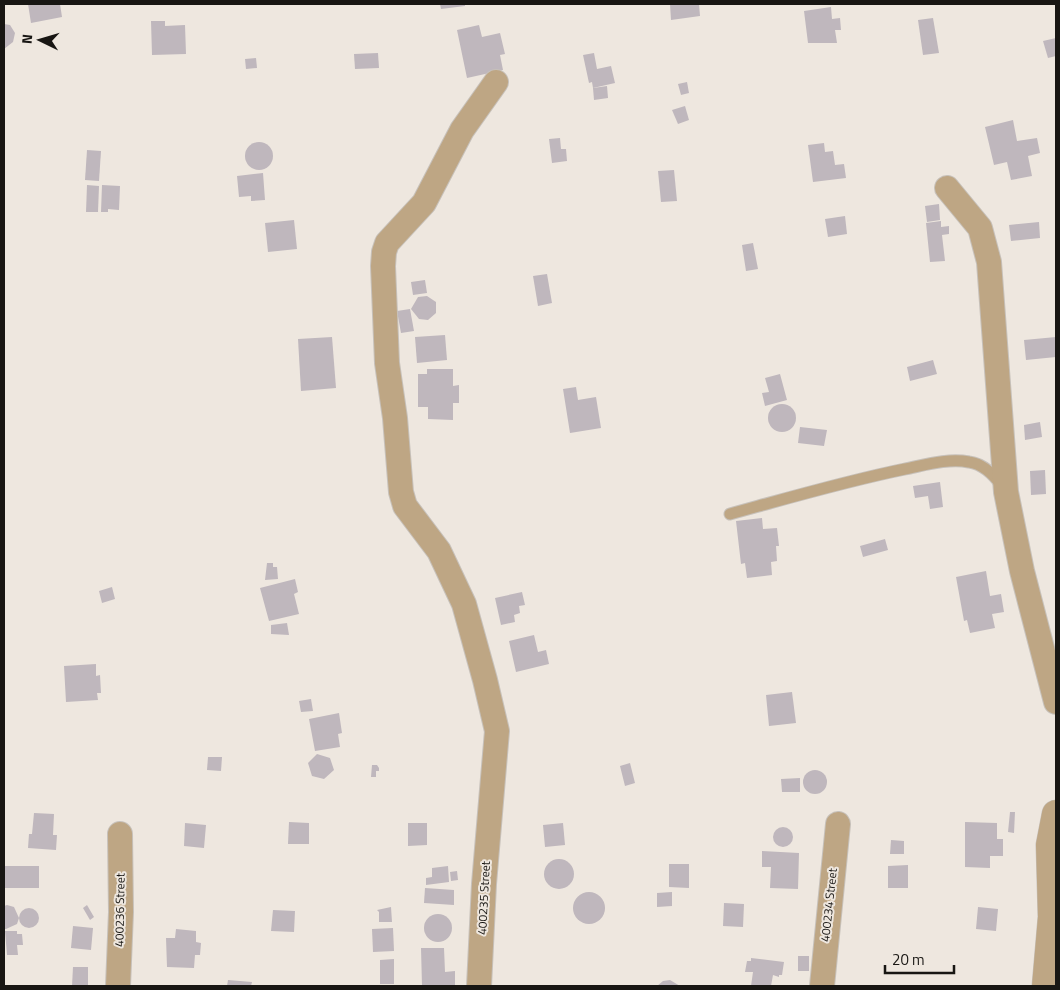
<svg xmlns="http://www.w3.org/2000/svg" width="1060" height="990" font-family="'Titillium Web',sans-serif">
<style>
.building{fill:#bfb7bd}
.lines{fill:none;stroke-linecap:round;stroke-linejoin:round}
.service-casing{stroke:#c7c1ba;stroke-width:13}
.minor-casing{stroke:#c7c1ba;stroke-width:26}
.tertiary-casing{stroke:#c7c1ba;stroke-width:29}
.service{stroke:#bea684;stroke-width:11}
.minor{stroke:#bea684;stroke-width:24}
.tertiary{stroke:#bea684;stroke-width:28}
.labels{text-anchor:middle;stroke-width:4;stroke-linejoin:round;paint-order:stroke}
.street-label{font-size:12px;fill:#181613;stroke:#eee7df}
</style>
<rect width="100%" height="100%" fill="#eee7df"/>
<g class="building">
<path d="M28,4H60L62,17L31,23Z"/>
<path d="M440,4H465V6L441,9Z"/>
<path d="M670,4H699L700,16L671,20Z"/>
<path d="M831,7L832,19L840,18L841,30H835L837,43H808L804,11Z"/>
<path d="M933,18L939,53L923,55L918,20Z"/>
<path d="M151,21H165V26L185,25L186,54L152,55Z"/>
<path d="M4,24L10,25L15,33L13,42L4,49Z"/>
<path d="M479,25L482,37L500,33L505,54L500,55L503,70L467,78L457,30Z"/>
<path d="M1056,38V56L1048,58L1043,41Z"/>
<path d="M378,53L379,68L355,69L354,54Z"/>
<path d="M594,53L597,69L611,66L615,83L593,88L592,82L589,83L583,55Z"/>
<path d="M256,58L257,68L246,69L245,59Z"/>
<path d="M687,82L689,93L681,95L678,84Z"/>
<path d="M607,86L608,98L594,100L593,88Z"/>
<path d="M685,106L689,120L678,124L672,110Z"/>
<path d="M1013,120L1017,141L1037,138L1040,153L1028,156L1032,176L1011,180L1007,162L994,165L985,127Z"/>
<path d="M560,138L561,149H566L567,161L552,163L549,139Z"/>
<circle cx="259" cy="156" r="14"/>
<path d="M824,143L825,152L833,151L835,165L844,164L846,178L813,182L808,145Z"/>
<path d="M87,150L101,151L99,181L85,180Z"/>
<path d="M674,170L677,201L661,202L658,171Z"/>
<path d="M263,173L265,200L251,201V196L239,197L237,176Z"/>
<path d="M87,185L99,186L98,212H86Z"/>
<path d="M102,185L120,186L119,210L108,209V212H101Z"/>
<path d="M939,204L940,220L927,222L925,206Z"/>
<path d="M845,216L847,234L828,237L825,219Z"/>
<path d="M294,220L297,249L268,252L265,223Z"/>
<path d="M941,221V227L949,226V234L942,235L945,261L930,262L926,223Z"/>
<path d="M1039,222L1040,238L1011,241L1009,225Z"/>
<path d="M753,243L758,269L746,271L742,245Z"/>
<path d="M547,274L552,303L538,306L533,276Z"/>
<path d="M425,280L427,293L413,295L411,282Z"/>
<path d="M427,296L436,302V313L428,320L419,319L411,309L418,297Z"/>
<path d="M410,309L414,331L401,333L397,311Z"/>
<path d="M445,335L447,360L417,363L415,337Z"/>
<path d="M332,337L336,388L301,391L298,339Z"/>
<path d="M1056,337V357L1026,360L1024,340Z"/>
<path d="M933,360L937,374L910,381L907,367Z"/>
<path d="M427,369H453V386L459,385V403H453V420L428,419V407H418V374H427Z"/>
<path d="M780,374L787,400L765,406L762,393L769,392L765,378Z"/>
<path d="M576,387L578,400L596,397L601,428L570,433L563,389Z"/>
<circle cx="782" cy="418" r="14"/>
<path d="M1040,422L1042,437L1025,440L1024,425Z"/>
<path d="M800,427L827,430L824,446L798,443Z"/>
<path d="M1045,470L1046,494L1031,495L1030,471Z"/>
<path d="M940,482L943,507L930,509L928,496L915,498L913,486Z"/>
<path d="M762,518L763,529L777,528L779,546H776L777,561L771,562L772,575L747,578L745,563L741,564L736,521Z"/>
<path d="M885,539L888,550L863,557L860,546Z"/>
<path d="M267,563H273V567H277L278,579L265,580Z"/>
<path d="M986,571L990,596L1001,594L1004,612L992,614L995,628L970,633L967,620L964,621L956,577Z"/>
<path d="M295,579L298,592L294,594L299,614L269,621L260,588Z"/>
<path d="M112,587L115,599L102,603L99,591Z"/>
<path d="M522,592L525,605L519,606L520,613L514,615L515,622L501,625L495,598Z"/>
<path d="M287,623L289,635L271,634V625Z"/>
<path d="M534,635L538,652L546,650L549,664L516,672L509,641Z"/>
<path d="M96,664V676L100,675L101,693H97L98,700L66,702L64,666Z"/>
<path d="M792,692L796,723L769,726L766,695Z"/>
<path d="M311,699L313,711L301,712L299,701Z"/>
<path d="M339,713L342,733L338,734L340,747L315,751L309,719Z"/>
<path d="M317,754L330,758L334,770L324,779L312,776L308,763Z"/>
<path d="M208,757H222L221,771L207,770Z"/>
<path d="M630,763L635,783L625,786L620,766Z"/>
<path d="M372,765H377L379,768V771H376V777H371Z"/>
<circle cx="815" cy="782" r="12"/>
<path d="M800,778V792H782L781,779Z"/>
<path d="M1010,812H1015L1014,833L1008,832Z"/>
<path d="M34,813L54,814L53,835H57L56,850L28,848L29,834H32Z"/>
<path d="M289,822L309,823V844H288Z"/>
<path d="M965,822L997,823V839H1003V856H990V868L965,867Z"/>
<path d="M185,823L206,825L204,848L184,846Z"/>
<path d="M408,823H427V845L408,846Z"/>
<path d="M563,823L565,845L545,847L543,825Z"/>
<circle cx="783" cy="837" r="10"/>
<path d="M891,840L904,841V854H890Z"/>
<path d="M762,851L799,853L798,889L770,888L771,867H762Z"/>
<circle cx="559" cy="874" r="15"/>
<path d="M669,864H689V888L669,887Z"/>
<path d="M908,865V888H888V866Z"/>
<rect x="4" y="866" width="35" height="22"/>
<path d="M448,866L449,882L426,885V878L432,877V868Z"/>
<path d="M457,871L458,880L451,881L450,872Z"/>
<path d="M425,888L454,890V905L424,903Z"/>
<path d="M672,892V906L657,907V893Z"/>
<circle cx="589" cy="908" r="16"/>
<path d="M724,903L744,904L743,927L723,926Z"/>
<path d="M7,905L14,907L19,918L17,924L6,929H4V906Z"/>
<path d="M87,905L94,917L90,920L83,908Z"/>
<path d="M391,907L392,922H379V912L377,910Z"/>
<path d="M978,907L998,909L996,931L976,929Z"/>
<circle cx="29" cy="918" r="10"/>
<path d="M273,910L295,911L294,932L271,931Z"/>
<circle cx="438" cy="928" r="14"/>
<path d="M73,926L93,928L91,950L71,948Z"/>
<path d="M393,928L394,951L373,952L372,929Z"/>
<path d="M176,929L196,931V942L201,943L200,955H195L194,968L167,967L166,938H175Z"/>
<path d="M5,931H17V934H22L23,945H17L18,955H7Z"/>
<path d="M421,948H444L445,972L455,971V986H422Z"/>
<rect x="798" y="956" width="11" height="15"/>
<path d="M751,958L784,962L782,975H779V977L773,975L771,986H751L753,972H745L747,961H751Z"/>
<path d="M394,959V984H380V960Z"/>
<path d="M73,967H88V986H72Z"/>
<path d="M228,980L252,982L251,986H227Z"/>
<path d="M670,980L680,986H657L663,981Z"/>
</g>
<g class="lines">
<defs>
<path id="service" d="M730,514C788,498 846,481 905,469C925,465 948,458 969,462C984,464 994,475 1002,486"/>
<g id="minor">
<path d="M947,188L980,228L989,262L1006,492L1022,571L1056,702"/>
<path d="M118,986L121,912L120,834"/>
<path d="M479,986L484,884L497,731L485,680L464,604L439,551L405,506L401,492L395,418L387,363L383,266L384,252L387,243L424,203L462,130L496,82"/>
<path d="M822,986L838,824"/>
</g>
<path id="tertiary" d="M1046,986L1052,917L1050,845L1056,814"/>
</defs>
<use href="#service" class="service-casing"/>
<use href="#minor" class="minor-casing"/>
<use href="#tertiary" class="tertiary-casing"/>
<use href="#service" class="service"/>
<use href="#minor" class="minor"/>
<use href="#tertiary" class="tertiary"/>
</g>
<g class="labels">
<g class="street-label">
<text transform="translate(484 898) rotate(-87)" y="4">400235 Street</text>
<text transform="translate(829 905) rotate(-84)" y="4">400234 Street</text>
<text transform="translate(120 910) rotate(-89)" y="4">400236 Street</text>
</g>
</g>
<rect width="1060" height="990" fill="none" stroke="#181613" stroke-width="10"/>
<g transform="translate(40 40) rotate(275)" stroke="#eee7df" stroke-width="4" paint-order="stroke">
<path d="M0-4L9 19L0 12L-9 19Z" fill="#181613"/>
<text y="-8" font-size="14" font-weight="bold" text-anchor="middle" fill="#181613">N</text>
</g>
<path d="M885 965v8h69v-8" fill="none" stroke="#181613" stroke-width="2.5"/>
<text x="892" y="965" font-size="15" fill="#181613" stroke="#eee7df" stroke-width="4" paint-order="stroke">20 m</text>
</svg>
